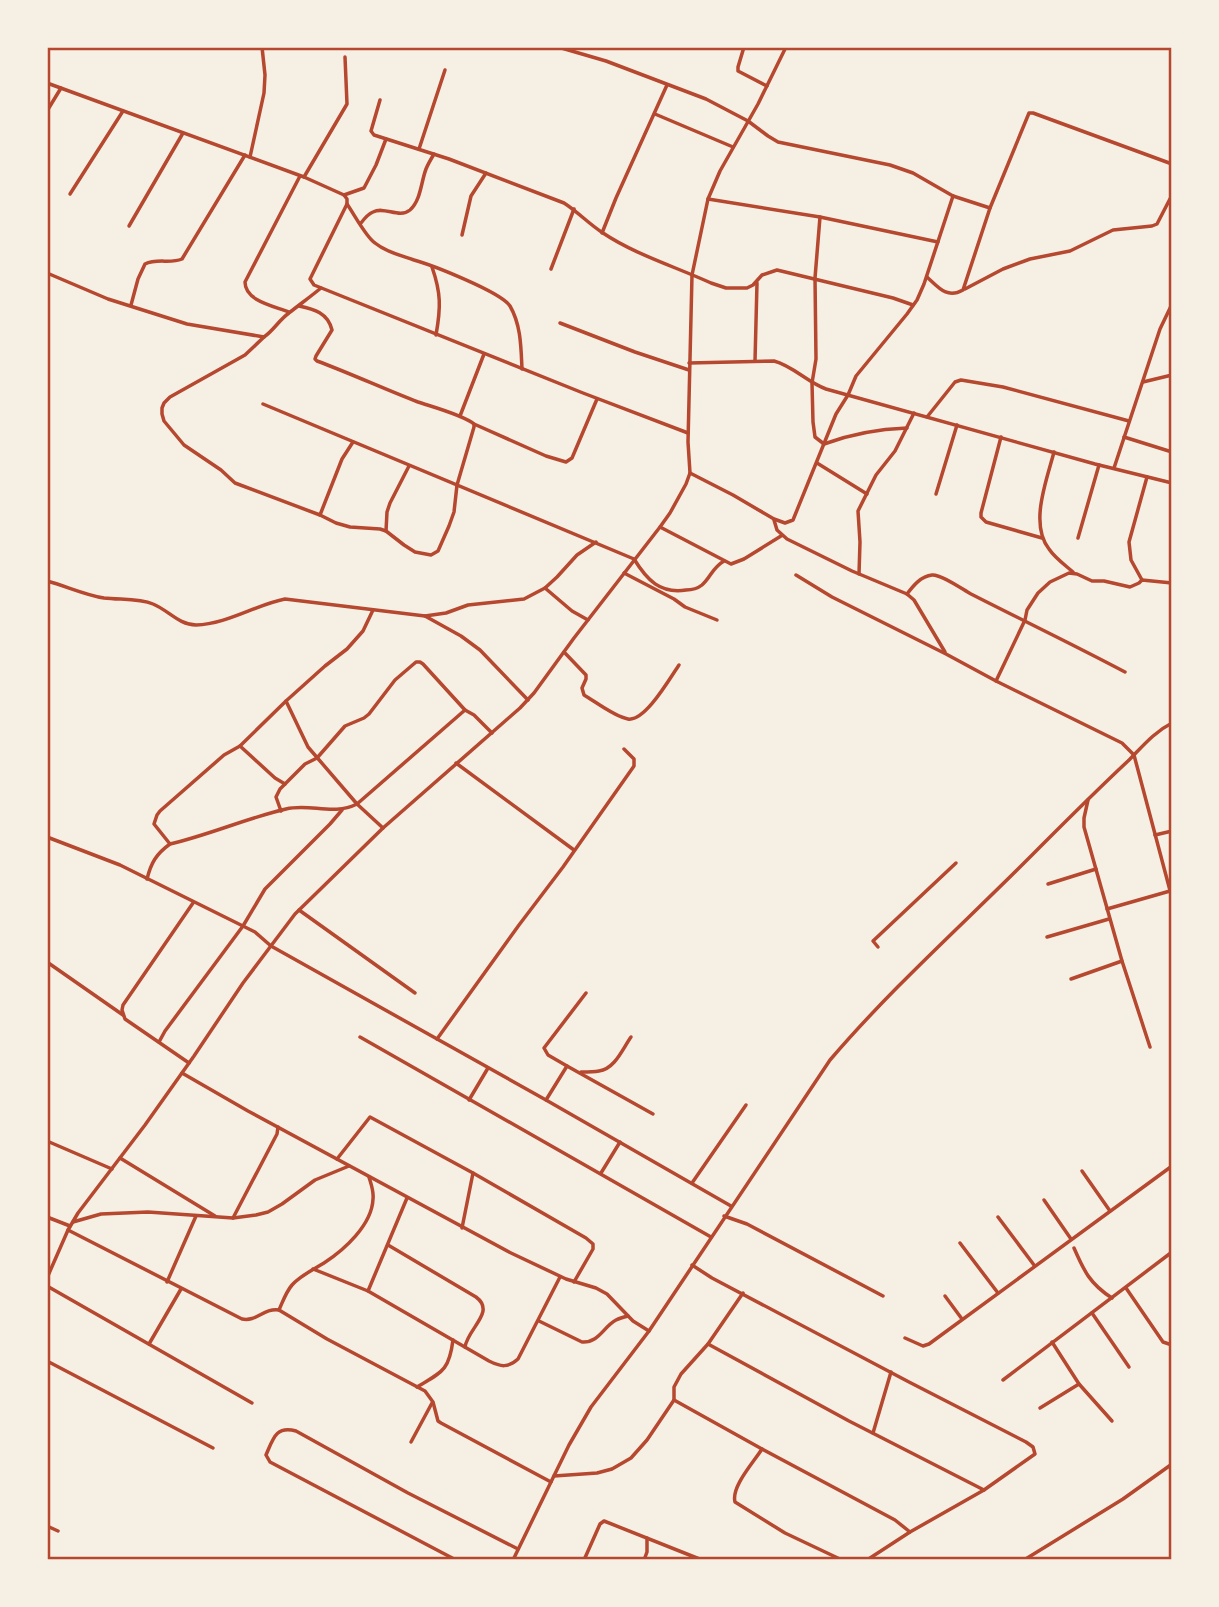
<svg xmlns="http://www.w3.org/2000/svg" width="1219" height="1607" font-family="'Zilla Slab',serif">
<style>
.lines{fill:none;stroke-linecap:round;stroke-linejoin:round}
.minor{stroke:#b5482f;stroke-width:3.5}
.neatline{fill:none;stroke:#b5482f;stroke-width:2.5}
</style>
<rect width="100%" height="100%" fill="#f6efe4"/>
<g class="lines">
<g class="minor">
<path d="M558,47L606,61L706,99L748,121L768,136L778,142L890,165L913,173L953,196L990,208"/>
<path d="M744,47L738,67V71L767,86"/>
<path d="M47,83L304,177L344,195L347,199V204L310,279L314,285L583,393L688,433"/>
<path d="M380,100L371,131L374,135L449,159L564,203C578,212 589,224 603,233C634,254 676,267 711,283L726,288H747L753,285L762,275L777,270L893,298L913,305"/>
<path d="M47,111L61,88"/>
<path d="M655,114L733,147"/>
<path d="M419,149L445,70"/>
<path d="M250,157L264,93L265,75L262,47"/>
<path d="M304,177L347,104L345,57"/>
<path d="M70,194L123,111"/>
<path d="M344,195L364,188L376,165L386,139"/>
<path d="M708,199L820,217L938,242"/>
<path d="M347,204C354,214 366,237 375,243C386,252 400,255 414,260C432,265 501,292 510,306C521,325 521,347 522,369"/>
<path d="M820,217L815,278L816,359L812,383L813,422L815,437L824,444C851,434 878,429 907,428"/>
<path d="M361,223C364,219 368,214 373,212C385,206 399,219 410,210C421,200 421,182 426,169C428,164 431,159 434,154"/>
<path d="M129,226L183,133"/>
<path d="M602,233L616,198L667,85"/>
<path d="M462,235L471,196L486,173"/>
<path d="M432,267C441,293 441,307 436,335"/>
<path d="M551,269L574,209"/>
<path d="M47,273L108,299L187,324L264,337C274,330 279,320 289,313C299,305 310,297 321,288"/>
<path d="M927,277C939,288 947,299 963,290L990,208L1029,113H1033L1172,164"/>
<path d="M965,289L1003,269L1030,259L1070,251L1113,230L1152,226L1157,224L1172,195"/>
<path d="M131,305L138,279L145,264C157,258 170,264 182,259L245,155"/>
<path d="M289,312C274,306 245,301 245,282L300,176"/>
<path d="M560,323L635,352L689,370"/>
<path d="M264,337L245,355L170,397L164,403L162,408V414L164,421L184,445L221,470L235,483L320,515L336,523L350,527L380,529L386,531L404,545L415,552L431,555L438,551L449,526L454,512L457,485L474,427V424C463,415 433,407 418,402C384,389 352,374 317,361L315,359L316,356L332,330C328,313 314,309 299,306"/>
<path d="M755,361L757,283"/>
<path d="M689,363L774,361C793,366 807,382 826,389L1095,464L1172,483"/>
<path d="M1143,382L1172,375"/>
<path d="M263,404L634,559C647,580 660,594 686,590C692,590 697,589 702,585C711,577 712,568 724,561"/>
<path d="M460,416L484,354"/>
<path d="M927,417L955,382L961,380L1003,387L1129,421"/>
<path d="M474,424L546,456L566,462L572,458L597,399"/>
<path d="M1001,437L981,513V517L986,522L1042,538"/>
<path d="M1124,437L1172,452"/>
<path d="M1054,452C1047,479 1029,524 1049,549C1055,558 1065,565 1073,572"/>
<path d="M817,463L867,494"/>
<path d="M1114,468L1160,329L1172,304"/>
<path d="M690,473L733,495L774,519L785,523L793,520L836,414L848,395L856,376L907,314L917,300L924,284L953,196"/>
<path d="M936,494L957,425"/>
<path d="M320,515L342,459L353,442"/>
<path d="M774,520L777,530L787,539L852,571L907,594L914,600L945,652"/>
<path d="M660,527L731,564L744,559L781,536"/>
<path d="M386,531L387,512L390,503L409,466"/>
<path d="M1078,538L1099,465"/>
<path d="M624,573L674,599L685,607L717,620"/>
<path d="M859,574L860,542L858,511L876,475L895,451L914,413"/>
<path d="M796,575L832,597L946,654L996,681L1122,743L1134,755L1172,898"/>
<path d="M1142,580L1131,560L1129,542L1147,477"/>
<path d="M47,581C66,586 85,595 104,598C120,600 139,598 153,604C168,610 179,625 196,625C227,624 255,605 285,599L425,616L446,613L468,605L524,599L545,588L557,577L577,555L596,542"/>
<path d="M545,588L572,611L588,620"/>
<path d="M907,594C913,586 921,576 932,575C941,574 962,589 971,594C1022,620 1074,645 1125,672"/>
<path d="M425,616L461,636L480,650L528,700"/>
<path d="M564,652L586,675V679L582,688L584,695C596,702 615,717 628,719C645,722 670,678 679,665"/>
<path d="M996,681L1025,620L1027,610L1038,593L1050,582L1069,573L1077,574L1092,581H1104L1130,587L1139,583L1142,580L1172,583"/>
<path d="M286,701L308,747L357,804L383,828"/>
<path d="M240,746L275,778L285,784"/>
<path d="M456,763L574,850"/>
<path d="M1088,800L1084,818V827L1122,961L1150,1047"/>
<path d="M281,811L276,797L280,789L305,764L317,758L345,726L364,718L369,714L395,680L416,662H420L423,664L465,710L474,715L492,733"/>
<path d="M1155,835L1172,831"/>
<path d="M47,837L120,865L255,932L271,946L546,1100L731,1206"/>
<path d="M170,844L154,824L157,815L160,811L224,755L240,746L286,701L325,666L347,649L363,631L373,610"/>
<path d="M147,879C151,863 156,854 170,844C209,835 247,818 286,809C310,803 333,816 357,804L465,710"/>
<path d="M1048,884L1096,869"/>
<path d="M1107,909L1170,891"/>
<path d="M299,910L415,993"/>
<path d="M1047,937L1109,919"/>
<path d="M878,947L873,941L956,863"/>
<path d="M47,962L123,1015"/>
<path d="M1071,979L1122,961"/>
<path d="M360,1037L711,1237"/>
<path d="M437,1039L519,925L563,867L634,766V759L624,749"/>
<path d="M159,1042L165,1031L243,926L265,889L330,824L342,810"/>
<path d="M189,1063L125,1019L122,1010L123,1005L193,903"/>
<path d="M567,1066L548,1055L544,1048L586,993"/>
<path d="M581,1072C587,1072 594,1072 599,1071C615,1069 623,1048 631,1037"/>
<path d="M182,1073L248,1111L511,1253L566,1279L596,1288L607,1294L633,1321L649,1331"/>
<path d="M469,1100L488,1068"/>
<path d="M546,1100L567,1066L653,1114"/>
<path d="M47,1141L112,1169"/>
<path d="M120,1158L215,1216"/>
<path d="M337,1159L370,1117L473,1173L586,1238L593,1244V1249L574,1282"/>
<path d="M1082,1171L1110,1211"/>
<path d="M601,1173L620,1142"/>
<path d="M692,1183L746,1105"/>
<path d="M1044,1200L1071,1239"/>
<path d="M724,1216L747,1224L883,1296"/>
<path d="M47,1217L70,1226"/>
<path d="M998,1217L1034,1265"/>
<path d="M233,1218L277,1134L278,1127"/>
<path d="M73,1222L101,1214L148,1212L233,1218L256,1215L268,1212L282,1204L315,1180L349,1166"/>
<path d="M462,1228L473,1173"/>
<path d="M68,1230L242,1319C257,1322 263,1308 279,1310L327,1339L425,1391L433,1402L438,1421L441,1423L551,1482"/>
<path d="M960,1243L998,1293"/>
<path d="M388,1245L476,1297C496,1312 468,1328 465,1347"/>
<path d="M1074,1248C1084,1271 1090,1284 1112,1298"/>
<path d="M692,1265L712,1278L909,1382L1026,1442L1033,1447L1035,1454L984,1490L910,1532L867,1560"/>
<path d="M313,1269L368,1291L489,1361C501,1367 508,1368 518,1359L560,1277"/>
<path d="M47,1278L68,1230L78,1213L145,1125L194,1056L243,983L295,914L383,828L520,708L534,693L574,638L660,527L670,513L686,484L690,473L688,442L692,275L708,199L720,171L758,104L786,47"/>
<path d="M167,1282L196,1216"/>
<path d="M47,1286L252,1403"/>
<path d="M1126,1288L1163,1342L1172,1345"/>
<path d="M368,1291L407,1198"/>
<path d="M945,1296L962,1319"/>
<path d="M279,1310C283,1301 286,1292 292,1285C301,1275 313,1270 324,1263C344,1250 372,1225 373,1199C374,1191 371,1184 369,1177"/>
<path d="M1092,1313L1129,1367"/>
<path d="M539,1321L582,1342C599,1343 603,1327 616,1320C620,1318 624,1317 628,1316"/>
<path d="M905,1338L923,1346L929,1344L1172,1166"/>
<path d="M1052,1342L1079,1384L1112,1421"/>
<path d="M149,1344L181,1289"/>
<path d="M708,1344L849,1421L984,1490"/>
<path d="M47,1361L213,1448"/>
<path d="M1003,1380L1172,1252"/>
<path d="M417,1387C442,1372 449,1371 453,1340"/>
<path d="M674,1400L762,1449L895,1520L910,1532"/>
<path d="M1040,1408L1079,1384"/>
<path d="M873,1433L891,1372"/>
<path d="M411,1442L432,1403"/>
<path d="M762,1449C753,1463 731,1487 735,1502L785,1533L842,1560"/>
<path d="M554,1476L597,1473L612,1469L631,1458L647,1440L674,1400V1387L681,1374L708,1344L743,1293"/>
<path d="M47,1526L58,1531"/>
<path d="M456,1560L270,1462L266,1455C273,1439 276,1425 296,1431L408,1493L518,1549"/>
<path d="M513,1560L569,1445L591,1407L649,1331L830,1060C895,984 970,918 1040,847C1069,818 1098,789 1128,761C1142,747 1154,732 1172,723"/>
<path d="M584,1560L600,1524L604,1521L702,1560"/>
<path d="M644,1560L647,1552V1538"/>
<path d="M1024,1560L1123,1499L1172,1464"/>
</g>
</g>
<rect width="1219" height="1607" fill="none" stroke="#f6efe4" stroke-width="98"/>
<rect x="49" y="49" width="1121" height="1509" class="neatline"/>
</svg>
